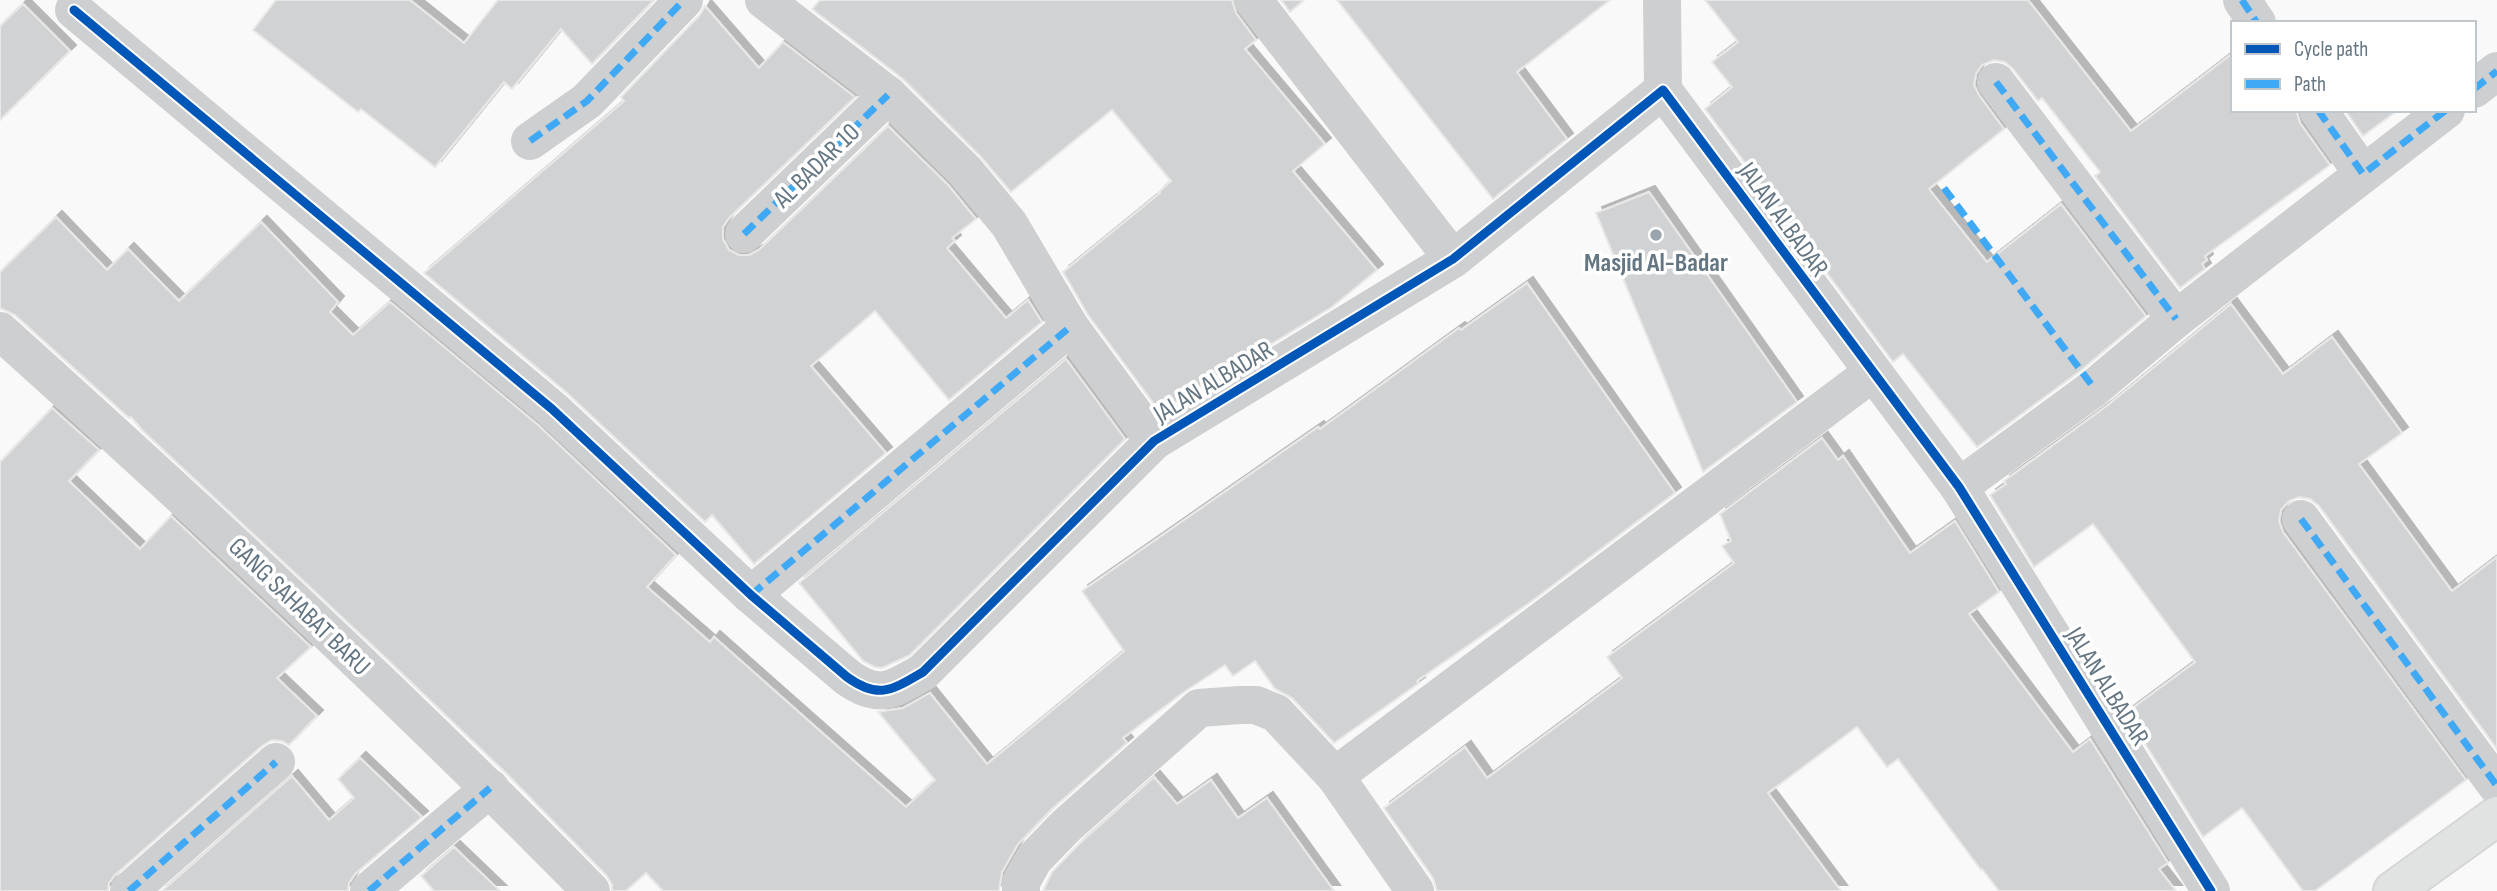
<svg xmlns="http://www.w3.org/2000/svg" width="2497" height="891" font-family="'Sofia Sans Condensed',sans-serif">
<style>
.building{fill:#d0d2d3;stroke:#e8e8e8;stroke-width:2;filter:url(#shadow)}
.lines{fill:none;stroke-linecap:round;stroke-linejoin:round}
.primary-casing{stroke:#d5d6d7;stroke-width:42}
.street{stroke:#cecfd0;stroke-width:38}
.primary{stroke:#e1e2e2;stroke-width:38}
.quiet{stroke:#3fa9f5;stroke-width:7;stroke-dasharray:14 7;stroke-linecap:butt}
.cycleway-casing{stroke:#fff;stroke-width:13}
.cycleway{stroke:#0057b8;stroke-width:9}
.poi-dot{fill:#99a4ac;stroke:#fff;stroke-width:2.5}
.labels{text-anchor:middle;stroke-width:7;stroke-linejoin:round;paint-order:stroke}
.street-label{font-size:26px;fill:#657683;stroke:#fff}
.poi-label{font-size:26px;font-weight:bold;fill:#657683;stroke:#fff}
</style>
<defs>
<filter id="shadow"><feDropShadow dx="6" dy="-6" stdDeviation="0" flood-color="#0004"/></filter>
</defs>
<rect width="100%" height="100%" fill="#f9f9f9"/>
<g class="building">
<path d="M276,0H410L464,43L498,0H654L592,64L561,29L512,89L504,82L435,167L361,109L358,112L253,30Z"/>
<path d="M820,0H1232L1236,13L1256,40L1245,49L1325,144L1293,171L1377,270L1332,307L1160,412L1088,315L1063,272L1160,193L1159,192L1171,181L1112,110L1011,192L980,156L903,79L812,9Z"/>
<path d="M1281,0H1304L1290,12Z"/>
<path d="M1337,0H1610L1517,72L1567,139L1493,199Z"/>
<path d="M1705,0H2028L2131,131L2233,53V110H2296L2300,123L2330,165L2205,256L2207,260L2202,264L2205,269L2180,288L2095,176L2100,172L2042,98L2038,101L2013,69L2005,62L1994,60L1982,65L1976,74L1974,85L1979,95L2004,129L1929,189L1987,262L2061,204L2146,316L2080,371L1977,447L1903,354L1893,362L1705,109L1732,87L1712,62L1738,42Z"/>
<path d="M23,4L70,51L0,120V26Z"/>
<path d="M705,6L759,68L783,42L855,97L729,218L723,227V239L729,250L739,255H749L759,250L888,126L949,186L976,219L952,238L955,241L947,248L1006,318L1028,300L1042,322L949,400L875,311L811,366L886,453L754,564L712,515L705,522L567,393L424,273L624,101L621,97L700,15Z"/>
<path d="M2345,110H2398L2363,136Z"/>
<path d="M1649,192L1797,402L1703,472L1596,213Z"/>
<path d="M56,217L107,270L128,249L179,301L261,222L338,302L330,312L353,335L390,302L538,425L676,555L647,587L710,642L714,637L906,807L935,780L878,712L903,708L930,693L987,764L1124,651L1082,591L1318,427L1320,429L1459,328L1461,330L1527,283L1675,493L1532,601L1417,681L1419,683L1334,743L1292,698L1275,689L1255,661L1233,676L1225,665L1184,692L1123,738L1127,743L1051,810L1018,844L1002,872L999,891H663L646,873L626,891H612V885L607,876L506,773L389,661L143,431L131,417L129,418L15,315L0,308V272Z"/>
<path d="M2231,304L2283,374L2332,337L2402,433L2359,464L2452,591L2497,557V749L2319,506L2310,499L2299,497L2289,501L2281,510L2279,521L2283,532L2466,780L2315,891H2303L2242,808L2203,837L2126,713L2195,662L2093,524L2034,567L1990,495L2006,484L2004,481L2108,405Z"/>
<path d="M1066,359L1125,439L910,655L882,668L875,667L863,661L799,583Z"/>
<path d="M52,408L99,450L69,481L140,549L171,516L311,647L277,678L317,716L289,745L282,741L272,740L262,746L115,875L109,883L108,891H0V462Z"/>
<path d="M1822,438L1838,460L1843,456L1910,553L1955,521L1999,592L1969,614L2073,752L2090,739L2168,863L2159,869L2176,891H1999L1982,869L1981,870L1898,759L1887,767L1857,727L1768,793L1841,891H1437L1433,878L1384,808L1465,747L1487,778L1622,678L1607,657L1734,563L1722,546L1731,541L1720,514Z"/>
<path d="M360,758L422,817L355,874L349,883L348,891H162L292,776L329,820L354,798L338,779Z"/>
<path d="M1154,777L1177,804L1211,780L1238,818L1267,798L1334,891H1043L1052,872L1081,842Z"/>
<path d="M454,847L500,891H434L421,876Z"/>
</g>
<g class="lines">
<defs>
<path id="primary" d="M2393,891L2497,816"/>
</defs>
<use href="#primary" class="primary-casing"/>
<g class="street">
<path d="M764,0L888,95L965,171L1009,224L1070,327L1154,441"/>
<path d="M1253,0L1453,259"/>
<path d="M1662,0L1663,90"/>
<path d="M2242,0L2257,23"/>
<path d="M74,10L552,409L751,595L847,677C879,700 892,690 923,672L1154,441L1453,259L1663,90"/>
<path d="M1996,82L2176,319"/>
<path d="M2474,89L2497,71"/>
<path d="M1663,90L1959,487L2211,891"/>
<path d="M2318,110L2363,174"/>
<path d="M530,141L587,101L684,0"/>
<path d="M744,234L888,95"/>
<path d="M0,331C202,513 401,697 591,891"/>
<path d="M1959,487L2094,388L2176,319L2446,110"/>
<path d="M2301,519L2497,786"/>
<path d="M751,595L1070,327"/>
<path d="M1335,776L1872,373"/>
<path d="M129,891L276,762"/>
<path d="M369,891L490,788"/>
<path d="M1021,891V882L1034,859L1066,826L1199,708L1240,705H1256L1276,713L1335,776L1415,891"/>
</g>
<use href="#primary" class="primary"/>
<g class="quiet">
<path d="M2242,0L2257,23"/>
<path d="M1996,82L2176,319"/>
<path d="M2474,89L2497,71"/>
<path d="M2318,110L2363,174L2446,110"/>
<path d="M530,141L587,101L684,0"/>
<path d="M1944,188L2094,388"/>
<path d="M744,234L888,95"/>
<path d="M2301,519L2497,786"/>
<path d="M751,595L1070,327"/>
<path d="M129,891L276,762"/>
<path d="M369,891L490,788"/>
</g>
<defs>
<path id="cycleway" d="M74,10L552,409L751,595L847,677C879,700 892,690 923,672L1154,441L1453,259L1663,90L1959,487L2211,891"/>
</defs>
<use href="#cycleway" class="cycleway-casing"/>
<use href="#cycleway" class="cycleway"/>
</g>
<circle class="poi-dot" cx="1656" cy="235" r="7"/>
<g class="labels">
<g class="street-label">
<text transform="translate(816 165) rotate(-44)" y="9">AL BADAR 10</text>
<text transform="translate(1784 219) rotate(54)" y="9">JALAN ALBADAR</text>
<text transform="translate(1213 381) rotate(-31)" y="9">JALAN ALBADAR</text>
<text transform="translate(300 606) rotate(44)" y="9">GANG SAHABAT BARU</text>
<text transform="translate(2108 686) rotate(58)" y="9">JALAN ALBADAR</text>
</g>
<g class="poi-label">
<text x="1656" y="271">Masjid Al-Badar</text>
</g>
</g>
<rect x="2231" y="21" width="245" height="91" fill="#ffffff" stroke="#c1c8cd" stroke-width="2"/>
<rect x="2245" y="44" width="35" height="10" fill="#0057b8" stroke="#c1c8cd" stroke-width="2"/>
<text x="2294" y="56" font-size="21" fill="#657683">Cycle path</text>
<rect x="2245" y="79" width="35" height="10" fill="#3fa9f5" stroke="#c1c8cd" stroke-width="2"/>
<text x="2294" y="91" font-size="21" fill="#657683">Path</text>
</svg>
